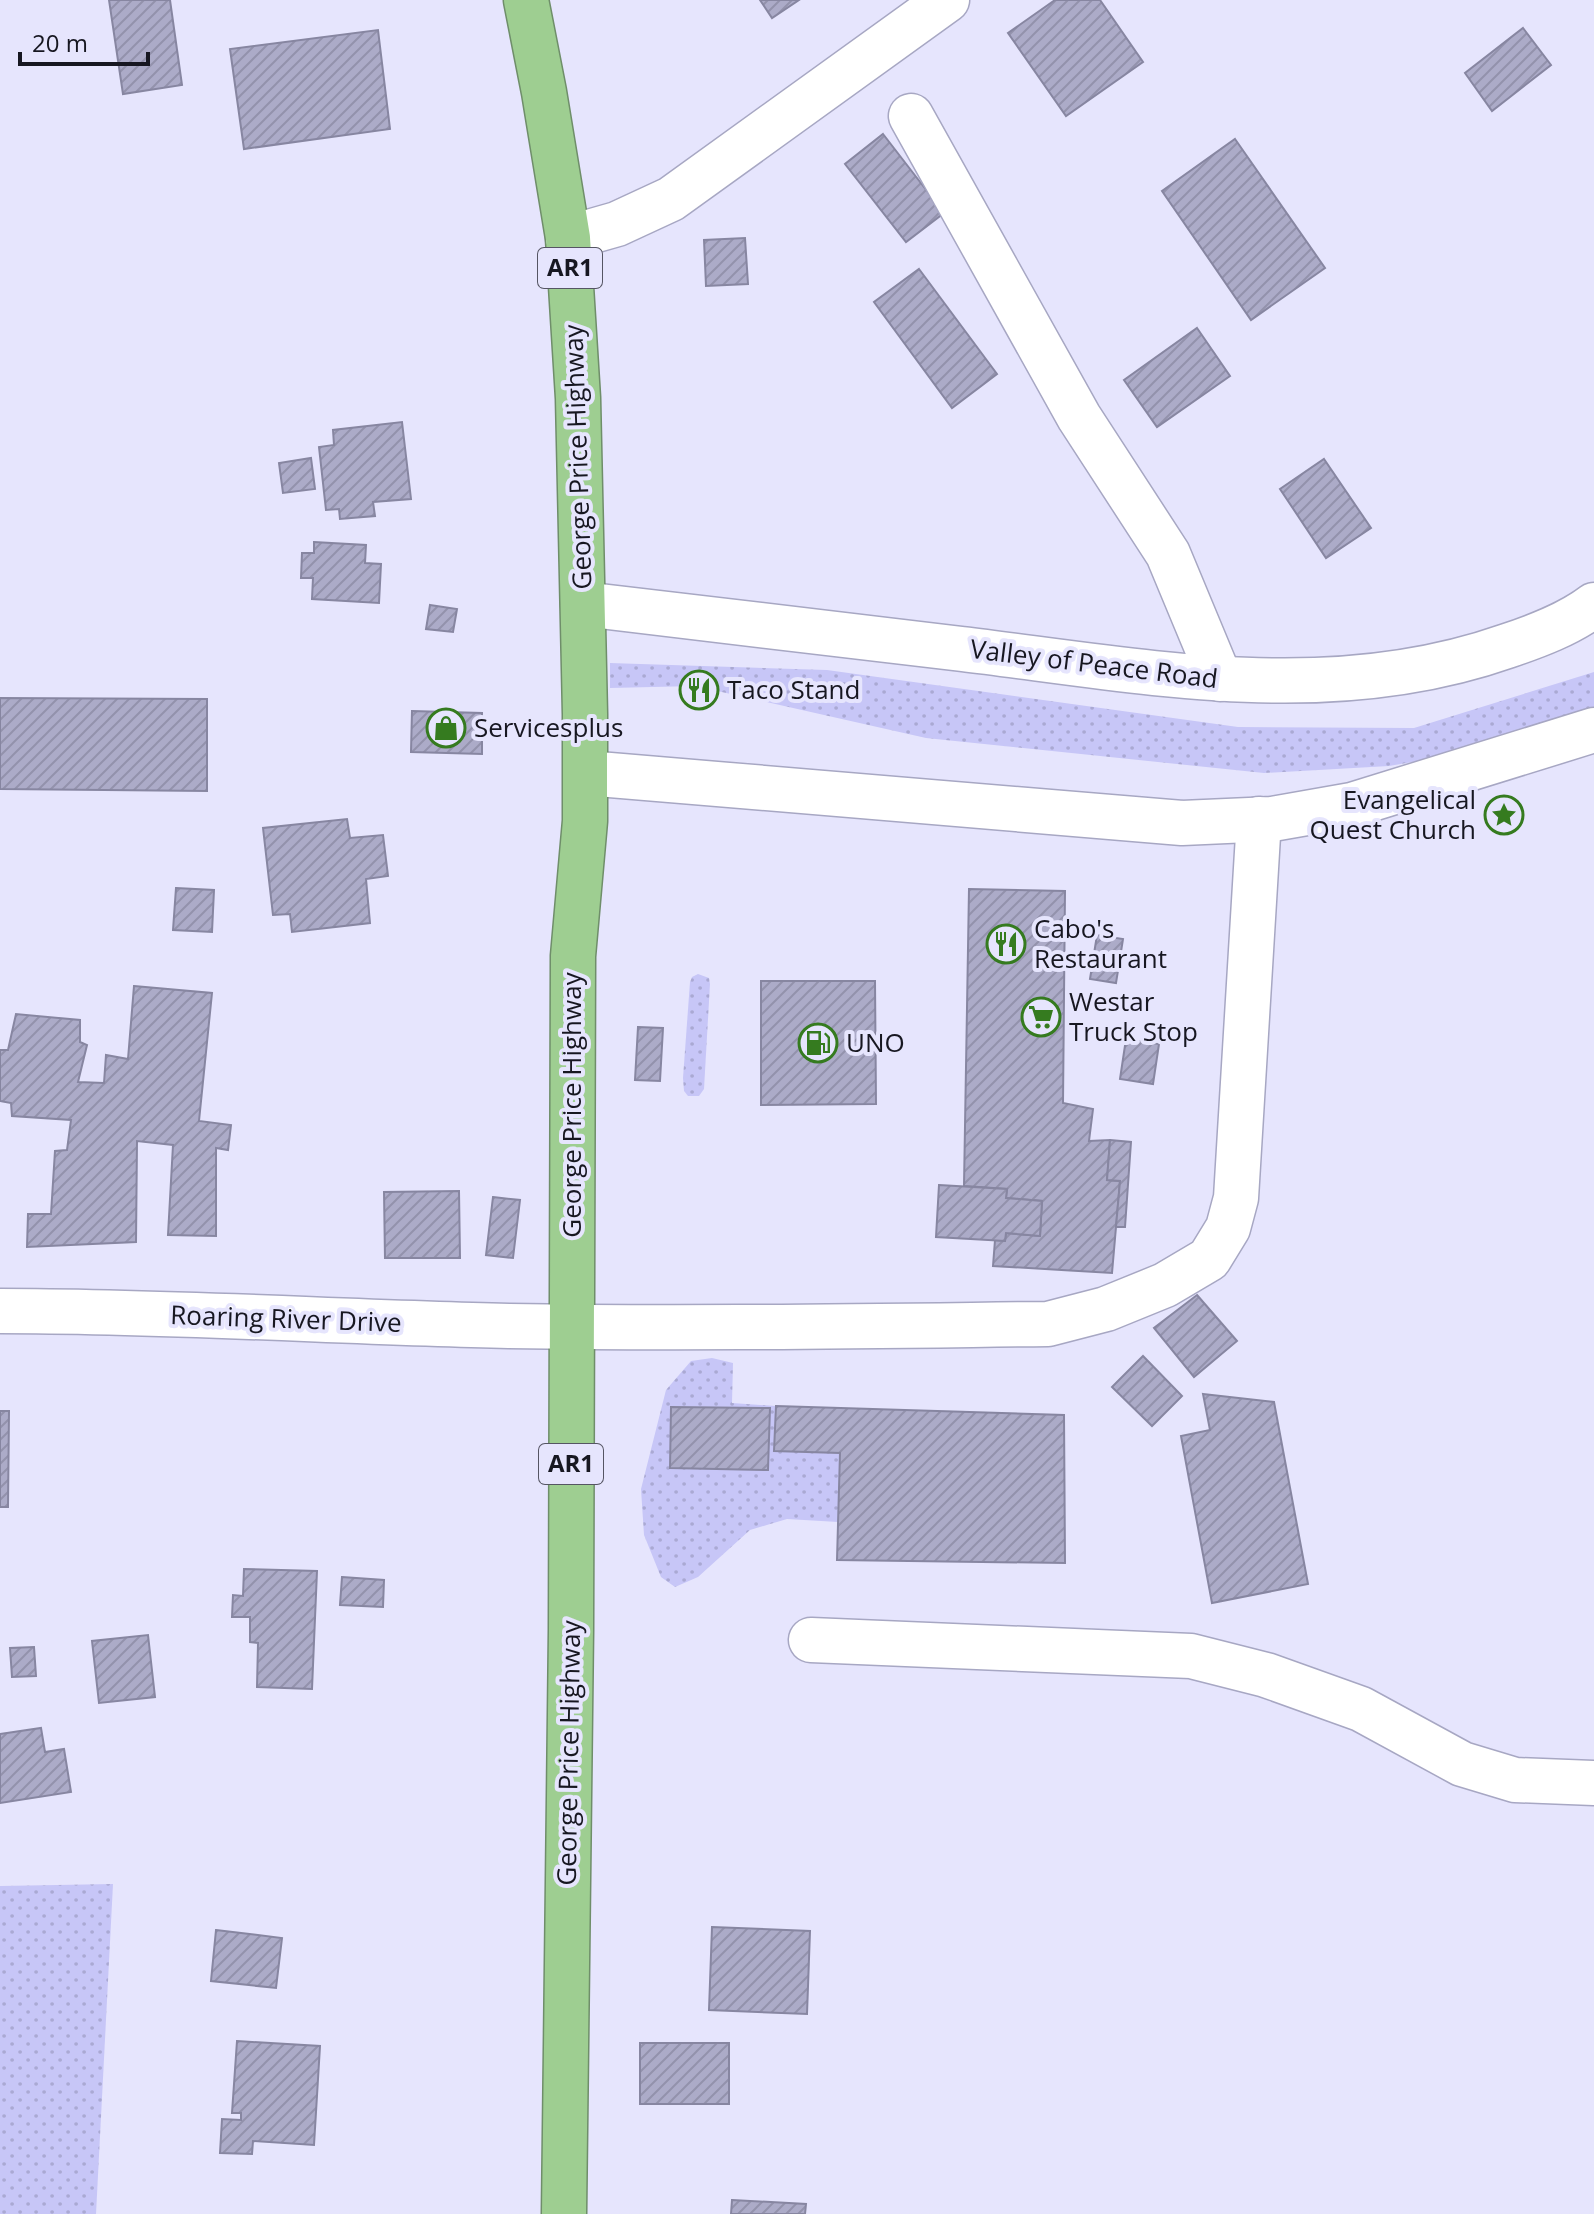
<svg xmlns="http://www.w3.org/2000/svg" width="1594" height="2214" font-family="'Open Sans',sans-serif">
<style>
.grass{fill:url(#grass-dots)}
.building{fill:url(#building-hatch);stroke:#8786a1;stroke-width:2}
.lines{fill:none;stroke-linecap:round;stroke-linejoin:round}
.minor-casing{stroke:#a7a7c3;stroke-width:47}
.highway-casing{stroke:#6f8e6a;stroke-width:47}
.minor{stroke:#fff;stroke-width:44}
.highway{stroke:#9ece91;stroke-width:44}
.labels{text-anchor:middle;stroke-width:8;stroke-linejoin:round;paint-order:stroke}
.shield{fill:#e6e5fd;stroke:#555563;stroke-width:2}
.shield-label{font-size:24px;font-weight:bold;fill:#171721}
.street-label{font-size:26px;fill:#171721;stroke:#e6e5fd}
.poi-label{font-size:26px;fill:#171721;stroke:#e6e5fd;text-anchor:start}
</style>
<defs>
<pattern id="grass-dots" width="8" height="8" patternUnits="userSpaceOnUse" patternTransform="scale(2)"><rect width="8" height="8" fill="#c7c6f7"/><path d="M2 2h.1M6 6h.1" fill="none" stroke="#aaa9d3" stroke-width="1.8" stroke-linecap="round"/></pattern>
<pattern id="building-hatch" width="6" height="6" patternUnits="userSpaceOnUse" patternTransform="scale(2)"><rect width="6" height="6" fill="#acabc8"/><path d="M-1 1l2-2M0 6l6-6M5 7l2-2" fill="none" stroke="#9392ac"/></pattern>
</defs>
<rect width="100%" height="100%" fill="#e6e5fd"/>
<g class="grass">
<path d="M610,663L827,670L1238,727L1414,728L1594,672V713L1505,746L1389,766L1264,773L926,738L695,686L610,688Z"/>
<path d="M698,974L709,978L710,984L704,1089L699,1096H688L684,1091L683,1078L690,982L692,977Z"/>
<path d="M712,1358L733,1363L732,1403L776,1406L775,1451L840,1453L838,1522L787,1519L750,1530L698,1577L675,1587L661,1577L644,1535L641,1489L666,1390L691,1361Z"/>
<path d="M113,1884L96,2214H0V1886Z"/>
</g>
<g class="building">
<path d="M109,0H170L182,85L123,94Z"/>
<path d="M760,0H799L772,18Z"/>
<path d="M1055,0H1100L1143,62L1066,116L1008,33Z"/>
<path d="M1523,28L1551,65L1492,111L1465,73Z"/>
<path d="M378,30L390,129L244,149L230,49Z"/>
<path d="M883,134L944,213L906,242L845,164Z"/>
<path d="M1235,139L1325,268L1251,320L1162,191Z"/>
<path d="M745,238L748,284L706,286L704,240Z"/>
<path d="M919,269L997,374L952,408L874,302Z"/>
<path d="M1197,328L1230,376L1157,427L1124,380Z"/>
<path d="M402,422L411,499L373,502L375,516L340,519L339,509L326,510L319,447L334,445L333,430Z"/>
<path d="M311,458L315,489L283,493L279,463Z"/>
<path d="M1324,459L1371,528L1326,558L1280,489Z"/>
<path d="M314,542L366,545L365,563L381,564L379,603L312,599L313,578H301L302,553H314Z"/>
<path d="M430,605L457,609L453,632L426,629Z"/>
<path d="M0,698L207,699V791L0,789Z"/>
<path d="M412,711L482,713V754L411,752Z"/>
<path d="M347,819L350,838L383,835L388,876L366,879L370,923L292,932L290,914L273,915L263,828Z"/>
<path d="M176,888L214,890L212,932L173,930Z"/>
<path d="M969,889L1065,891L1063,1103L1093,1109L1089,1141L1110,1140L1107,1180L1120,1181L1112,1273L993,1266L995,1240L1005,1241L1006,1233L1040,1236L1042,1201L1006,1198L1007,1189L964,1186Z"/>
<path d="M1097,935L1123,939L1116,983L1090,979Z"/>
<path d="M761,981H875L876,1104L761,1105Z"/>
<path d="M134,986L212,993L199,1121L231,1125L228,1150L216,1148V1236L168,1235L173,1145L137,1141L136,1242L27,1247L28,1214H51L55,1151L67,1150L71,1120L12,1116L11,1103L0,1101V1050H8L16,1014L80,1020V1042L87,1045L78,1082L104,1083L106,1055L128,1059Z"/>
<path d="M638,1027L663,1028L660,1081L635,1080Z"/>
<path d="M1126,1039L1159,1044L1153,1084L1120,1079Z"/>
<path d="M1110,1140L1131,1142L1125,1227H1116L1120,1181L1107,1180Z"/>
<path d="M939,1185L1007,1189L1006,1198L1042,1201L1040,1236L1006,1233L1005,1241L936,1237Z"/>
<path d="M459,1191L460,1258H385L384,1192Z"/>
<path d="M493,1197L520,1200L513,1258L486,1255Z"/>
<path d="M1197,1295L1237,1341L1194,1377L1154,1328Z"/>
<path d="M1143,1356L1182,1396L1152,1426L1112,1387Z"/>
<path d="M1203,1394L1274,1402L1308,1584L1212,1603L1181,1436L1210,1430Z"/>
<path d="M776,1406L1064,1415L1065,1563L837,1560L840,1453L774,1451Z"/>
<path d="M671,1407L770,1408L768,1470L670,1468Z"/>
<path d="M0,1411H9L8,1507H0Z"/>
<path d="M244,1569L317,1571L312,1689L257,1687L258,1643L250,1642V1617H232L233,1595L243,1596Z"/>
<path d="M342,1577L384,1580L383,1607L340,1605Z"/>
<path d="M148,1635L155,1697L99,1703L92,1641Z"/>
<path d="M34,1647L36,1676L12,1677L10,1648Z"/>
<path d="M41,1728L45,1752L64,1749L71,1792L0,1803V1734Z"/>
<path d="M712,1927L810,1931L807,2014L709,2010Z"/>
<path d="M216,1930L282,1938L276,1988L211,1981Z"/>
<path d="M237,2041L320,2046L314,2145L253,2141L252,2154L220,2153L222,2119L241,2120V2113H232Z"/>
<rect x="640" y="2043" width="89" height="61"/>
<path d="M732,2200L806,2204L805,2214H731Z"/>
</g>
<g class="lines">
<defs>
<g id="minor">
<path d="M911,116L1079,417L1168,554L1220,679"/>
<path d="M568,238L617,224L671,199L947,0"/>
<path d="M583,604C709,618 835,634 962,649C1144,671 1328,709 1507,646C1537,636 1569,624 1594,605"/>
<path d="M586,773L1182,823L1272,819L1352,805L1594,730"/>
<path d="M0,1311C170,1311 339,1322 509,1326C689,1329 869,1326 1048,1324L1106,1309L1165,1285L1209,1259L1228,1228L1236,1198L1259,819"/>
<path d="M811,1640L1191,1656L1266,1675L1361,1709L1462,1764L1515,1780L1594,1783"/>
</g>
<path id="highway" d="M526,0L544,92L568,238L578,398L585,714V821L573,956L571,1630L564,2214"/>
</defs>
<use href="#minor" class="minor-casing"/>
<use href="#highway" class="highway-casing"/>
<use href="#minor" class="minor"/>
<use href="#highway" class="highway"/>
</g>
<defs>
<symbol id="restaurant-ring" viewBox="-11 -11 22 22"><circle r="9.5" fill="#e6e5fd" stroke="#357b1f" stroke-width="1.5"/><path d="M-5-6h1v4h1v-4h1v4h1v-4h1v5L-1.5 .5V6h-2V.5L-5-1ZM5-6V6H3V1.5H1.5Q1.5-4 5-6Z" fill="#357b1f"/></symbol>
<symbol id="shop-ring" viewBox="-11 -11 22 22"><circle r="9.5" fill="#e6e5fd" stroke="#357b1f" stroke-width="1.5"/><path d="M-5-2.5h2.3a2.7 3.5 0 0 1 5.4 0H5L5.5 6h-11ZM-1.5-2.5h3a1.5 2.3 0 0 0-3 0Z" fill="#357b1f"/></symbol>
<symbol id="sight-ring" viewBox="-11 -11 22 22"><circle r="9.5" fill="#e6e5fd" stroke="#357b1f" stroke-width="1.5"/><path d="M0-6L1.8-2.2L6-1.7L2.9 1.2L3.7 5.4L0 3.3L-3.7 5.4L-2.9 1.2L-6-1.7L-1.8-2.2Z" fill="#357b1f"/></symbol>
<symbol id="supermarket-ring" viewBox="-11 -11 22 22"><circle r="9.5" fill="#e6e5fd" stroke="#357b1f" stroke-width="1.5"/><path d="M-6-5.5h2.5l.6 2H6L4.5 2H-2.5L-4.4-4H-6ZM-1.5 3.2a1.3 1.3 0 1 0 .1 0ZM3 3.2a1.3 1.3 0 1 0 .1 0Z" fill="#357b1f"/></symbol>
<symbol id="fuel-ring" viewBox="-11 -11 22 22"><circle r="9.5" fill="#e6e5fd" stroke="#357b1f" stroke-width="1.5"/><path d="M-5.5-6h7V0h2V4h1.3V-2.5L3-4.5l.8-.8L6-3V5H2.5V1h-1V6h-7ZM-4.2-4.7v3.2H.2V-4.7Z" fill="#357b1f"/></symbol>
</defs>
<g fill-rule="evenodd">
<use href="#restaurant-ring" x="677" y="668" width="44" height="44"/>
<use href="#shop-ring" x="424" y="706" width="44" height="44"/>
<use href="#sight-ring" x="1482" y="793" width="44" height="44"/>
<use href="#restaurant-ring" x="984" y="922" width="44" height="44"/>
<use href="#supermarket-ring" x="1019" y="995" width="44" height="44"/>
<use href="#fuel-ring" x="796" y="1021" width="44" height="44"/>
</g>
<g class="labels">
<g class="shield">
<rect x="538" y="248" width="64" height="40" rx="6"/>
<rect x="539" y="1444" width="64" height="40" rx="6"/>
</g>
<g class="shield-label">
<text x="570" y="276">AR1</text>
<text x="571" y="1472">AR1</text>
</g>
<g class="street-label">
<text transform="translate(578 457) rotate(-92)" y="9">George Price Highway</text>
<text transform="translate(1094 664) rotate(7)" y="9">Valley of Peace Road</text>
<text transform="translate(572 1105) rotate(-90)" y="9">George Price Highway</text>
<text transform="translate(286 1319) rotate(2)" y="9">Roaring River Drive</text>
<text transform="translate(569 1753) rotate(-89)" y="9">George Price Highway</text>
</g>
<g class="poi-label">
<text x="727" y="699">Taco Stand</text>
<text x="474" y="737">Servicesplus</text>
<text x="1476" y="809" text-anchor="end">Evangelical<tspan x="1476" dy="30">Quest Church</tspan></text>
<text x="1034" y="938">Cabo's<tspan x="1034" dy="30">Restaurant</tspan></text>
<text x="1069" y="1011">Westar<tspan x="1069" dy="30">Truck Stop</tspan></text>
<text x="846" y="1052">UNO</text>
</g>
</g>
<path d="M20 52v12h128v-12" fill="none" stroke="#171721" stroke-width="4"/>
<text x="32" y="52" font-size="24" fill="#171721" stroke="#e6e5fd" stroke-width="6" paint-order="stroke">20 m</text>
</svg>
